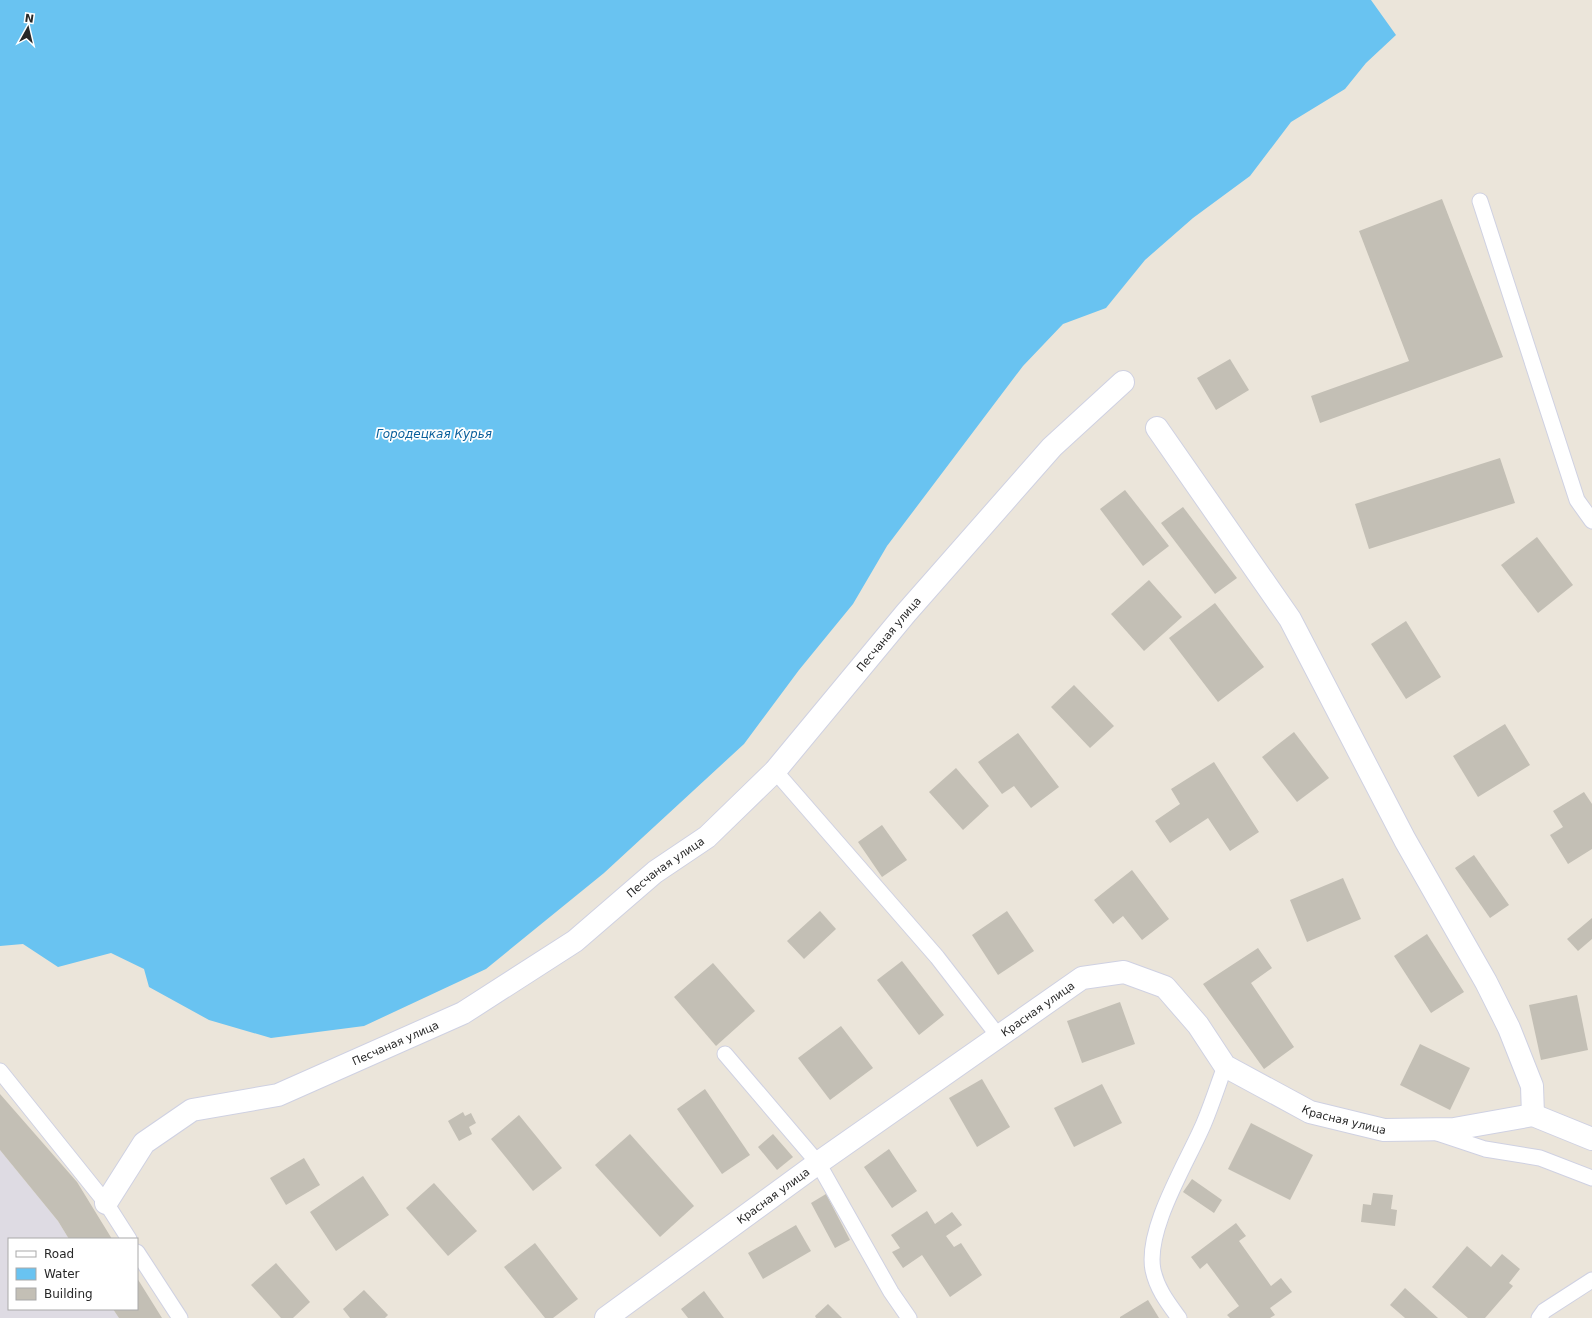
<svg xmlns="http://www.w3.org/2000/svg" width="1592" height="1318" font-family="'DejaVu Sans',sans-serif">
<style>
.industrial{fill:#dedbe3}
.water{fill:#69c3f1}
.building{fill:#c3bfb5}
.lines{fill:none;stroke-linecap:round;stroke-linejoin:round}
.service-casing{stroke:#cfd1e2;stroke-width:17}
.minor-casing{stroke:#cfd1e2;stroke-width:24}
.service{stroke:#fff;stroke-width:15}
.minor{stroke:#fff;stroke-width:22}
.labels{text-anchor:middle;stroke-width:3.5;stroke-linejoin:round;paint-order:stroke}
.street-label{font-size:11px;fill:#282828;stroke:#fff}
.water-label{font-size:12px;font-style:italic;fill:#0a5f9b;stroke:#fff}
</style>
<rect width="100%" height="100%" fill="#ebe5da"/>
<path class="industrial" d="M0,1150L58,1221L69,1239H9V1309H113L119,1318H0Z"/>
<path class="water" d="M0,0H1371L1396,35L1366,63L1345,89L1291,122L1250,176L1193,218L1145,260L1106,308L1063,324L1023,366L887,546L853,604L799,670L744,744L604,873L486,969L364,1026L271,1038L209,1020L149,987L144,969L111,953L58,967L23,944L0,946Z"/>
<g class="building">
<path d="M1442,199L1503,357L1320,423L1311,396L1409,361L1359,231Z"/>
<path d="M1230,359L1249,390L1216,410L1197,378Z"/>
<path d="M1500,458L1515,503L1369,549L1355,504Z"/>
<path d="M1125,490L1169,546L1143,566L1100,509Z"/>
<path d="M1183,507L1237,578L1215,594L1161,523Z"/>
<path d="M1537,537L1573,585L1538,613L1501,565Z"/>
<path d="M1149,580L1182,617L1144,651L1111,614Z"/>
<path d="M1215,603L1264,667L1218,702L1169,638Z"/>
<path d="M1406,621L1441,677L1406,699L1371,644Z"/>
<path d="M1074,685L1114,726L1090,748L1051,707Z"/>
<path d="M1505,724L1530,765L1478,797L1453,756Z"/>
<path d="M1294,732L1329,778L1297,802L1262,757Z"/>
<path d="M1018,733L1059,787L1031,808L1014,786L1002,794L978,762Z"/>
<path d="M1214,762L1259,832L1230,851L1208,818L1170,843L1155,821L1180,804L1171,789Z"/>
<path d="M956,768L989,806L963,830L929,792Z"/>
<path d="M1584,792L1592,804V849L1568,864L1550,835L1563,827L1553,811Z"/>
<path d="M882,825L907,860L882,877L858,842Z"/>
<path d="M1474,855L1509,905L1490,918L1455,868Z"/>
<path d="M1132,870L1169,919L1142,940L1123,916L1113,924L1094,900Z"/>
<path d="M1343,878L1361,919L1307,942L1290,900Z"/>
<path d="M820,911L836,929L804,959L787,941Z"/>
<path d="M1007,911L1034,951L998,975L972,935Z"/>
<path d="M1592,918V939L1578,951L1567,939Z"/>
<path d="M1427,934L1464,992L1431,1013L1394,956Z"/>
<path d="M1258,948L1272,968L1251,983L1294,1047L1264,1069L1203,984Z"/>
<path d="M902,961L944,1015L919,1035L877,980Z"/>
<path d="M713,963L755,1011L716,1046L674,997Z"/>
<path d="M1577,995L1588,1050L1541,1060L1529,1005Z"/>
<path d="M1120,1002L1135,1044L1082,1063L1067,1021Z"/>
<path d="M841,1026L873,1068L830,1100L798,1058Z"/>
<path d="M1420,1044L1470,1068L1450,1110L1400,1085Z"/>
<path d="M982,1079L1010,1127L977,1147L949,1098Z"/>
<path d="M1102,1084L1122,1123L1074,1147L1054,1108Z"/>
<path d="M705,1089L750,1155L722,1174L677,1109Z"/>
<path d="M0,1094L77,1182L112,1239H69L58,1221L0,1150Z"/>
<path d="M463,1112L465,1116L471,1113L476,1123L469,1127L472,1134L459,1141L448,1121Z"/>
<path d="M519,1115L562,1168L533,1191L491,1139Z"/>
<path d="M1251,1123L1313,1155L1290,1200L1228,1169Z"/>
<path d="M630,1134L694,1206L660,1237L595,1165Z"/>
<path d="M773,1134L793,1157L777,1170L758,1147Z"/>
<path d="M889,1149L917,1191L892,1208L864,1167Z"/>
<path d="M304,1158L320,1185L286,1205L270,1178Z"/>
<path d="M363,1176L389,1215L336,1251L310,1212Z"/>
<path d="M1192,1179L1222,1200L1214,1213L1183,1192Z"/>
<path d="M434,1183L477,1231L448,1256L406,1208Z"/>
<path d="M1373,1193L1393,1195L1391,1209L1397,1210L1395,1226L1361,1222L1363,1204L1371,1205Z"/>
<path d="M826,1194L850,1240L835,1248L811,1203Z"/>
<path d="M927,1211L935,1224L952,1212L962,1225L946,1236L954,1247L961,1243L982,1275L950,1297L922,1255L903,1268L892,1252L900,1248L891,1235Z"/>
<path d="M1236,1223L1246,1236L1239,1241L1271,1286L1281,1278L1292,1292L1270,1308L1275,1315L1270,1318H1230L1227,1315L1239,1306L1207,1263L1200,1269L1191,1257Z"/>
<path d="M796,1225L811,1251L763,1279L748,1253Z"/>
<path d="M535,1243L578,1299L553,1318H545L504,1267Z"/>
<path d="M1467,1246L1491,1267L1502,1254L1520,1269L1509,1283L1513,1286L1485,1318H1468L1432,1287Z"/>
<path d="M276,1263L310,1302L293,1318H281L251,1285Z"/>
<path d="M137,1278L162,1318H119L113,1309H137Z"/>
<path d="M1405,1288L1438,1318H1405L1390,1305Z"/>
<path d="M364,1290L388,1315L385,1318H350L343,1309Z"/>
<path d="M704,1291L724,1318H688L681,1309Z"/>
<path d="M1148,1300L1159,1318H1120V1317Z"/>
<path d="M828,1304L842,1318H816L815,1316Z"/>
</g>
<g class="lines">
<defs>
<g id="service">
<path d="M1480,201L1577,500L1592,521"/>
<path d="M775,771L937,957L999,1037"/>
<path d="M725,1054L818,1163L891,1292L909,1318"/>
<path d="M0,1071L106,1203L129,1239"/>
<path d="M1437,1133L1485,1149L1540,1158L1592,1178"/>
<path d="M137,1252L180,1318"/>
<path d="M1179,1318C1168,1303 1157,1289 1153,1270C1145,1229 1188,1161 1204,1123C1212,1104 1218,1085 1225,1066"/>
<path d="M1539,1318L1544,1311L1592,1280"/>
</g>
<g id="minor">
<path d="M1157,428L1290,619L1405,840L1486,982L1509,1028L1532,1086L1533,1115"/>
<path id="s1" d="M106,1203L144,1143L192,1110L278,1095L463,1013L575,941L655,872L707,837L775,771L906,613L1052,447L1123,382"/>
<path id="s2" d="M606,1318L818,1163L1082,978L1124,972L1165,987L1198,1025L1225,1066L1310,1112L1384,1130L1454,1129L1533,1115L1592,1139"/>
</g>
</defs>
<use href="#service" class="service-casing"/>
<use href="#minor" class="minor-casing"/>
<use href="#service" class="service"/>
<use href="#minor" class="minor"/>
</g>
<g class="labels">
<g class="street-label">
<text dy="4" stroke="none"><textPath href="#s1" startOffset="993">Песчаная улица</textPath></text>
<text dy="4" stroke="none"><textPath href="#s1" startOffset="669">Песчаная улица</textPath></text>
<text dy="4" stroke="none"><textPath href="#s2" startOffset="531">Красная улица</textPath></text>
<text dy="4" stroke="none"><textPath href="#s1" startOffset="345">Песчаная улица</textPath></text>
<text dy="4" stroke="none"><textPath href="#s2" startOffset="902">Красная улица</textPath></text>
<text dy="4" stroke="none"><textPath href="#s2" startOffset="207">Красная улица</textPath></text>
</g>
<g class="water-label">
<text x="434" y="438">Городецкая Курья</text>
</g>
</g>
<rect x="8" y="1238" width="130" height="72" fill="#ffffff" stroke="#a9a9a9"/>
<rect x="16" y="1251" width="20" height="6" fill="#ffffff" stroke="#a9a9a9"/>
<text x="44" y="1258" font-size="12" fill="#282828">Road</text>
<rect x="16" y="1268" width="20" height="12" fill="#69c3f1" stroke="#a9a9a9"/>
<text x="44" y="1278" font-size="12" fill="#282828">Water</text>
<rect x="16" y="1288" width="20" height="12" fill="#c3bfb5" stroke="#a9a9a9"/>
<text x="44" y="1298" font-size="12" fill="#282828">Building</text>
<g transform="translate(28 28) rotate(8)" stroke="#ffffff" stroke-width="3" paint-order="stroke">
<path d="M0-3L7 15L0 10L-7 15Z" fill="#282828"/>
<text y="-6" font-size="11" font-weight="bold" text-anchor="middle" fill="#282828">N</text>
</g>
</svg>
